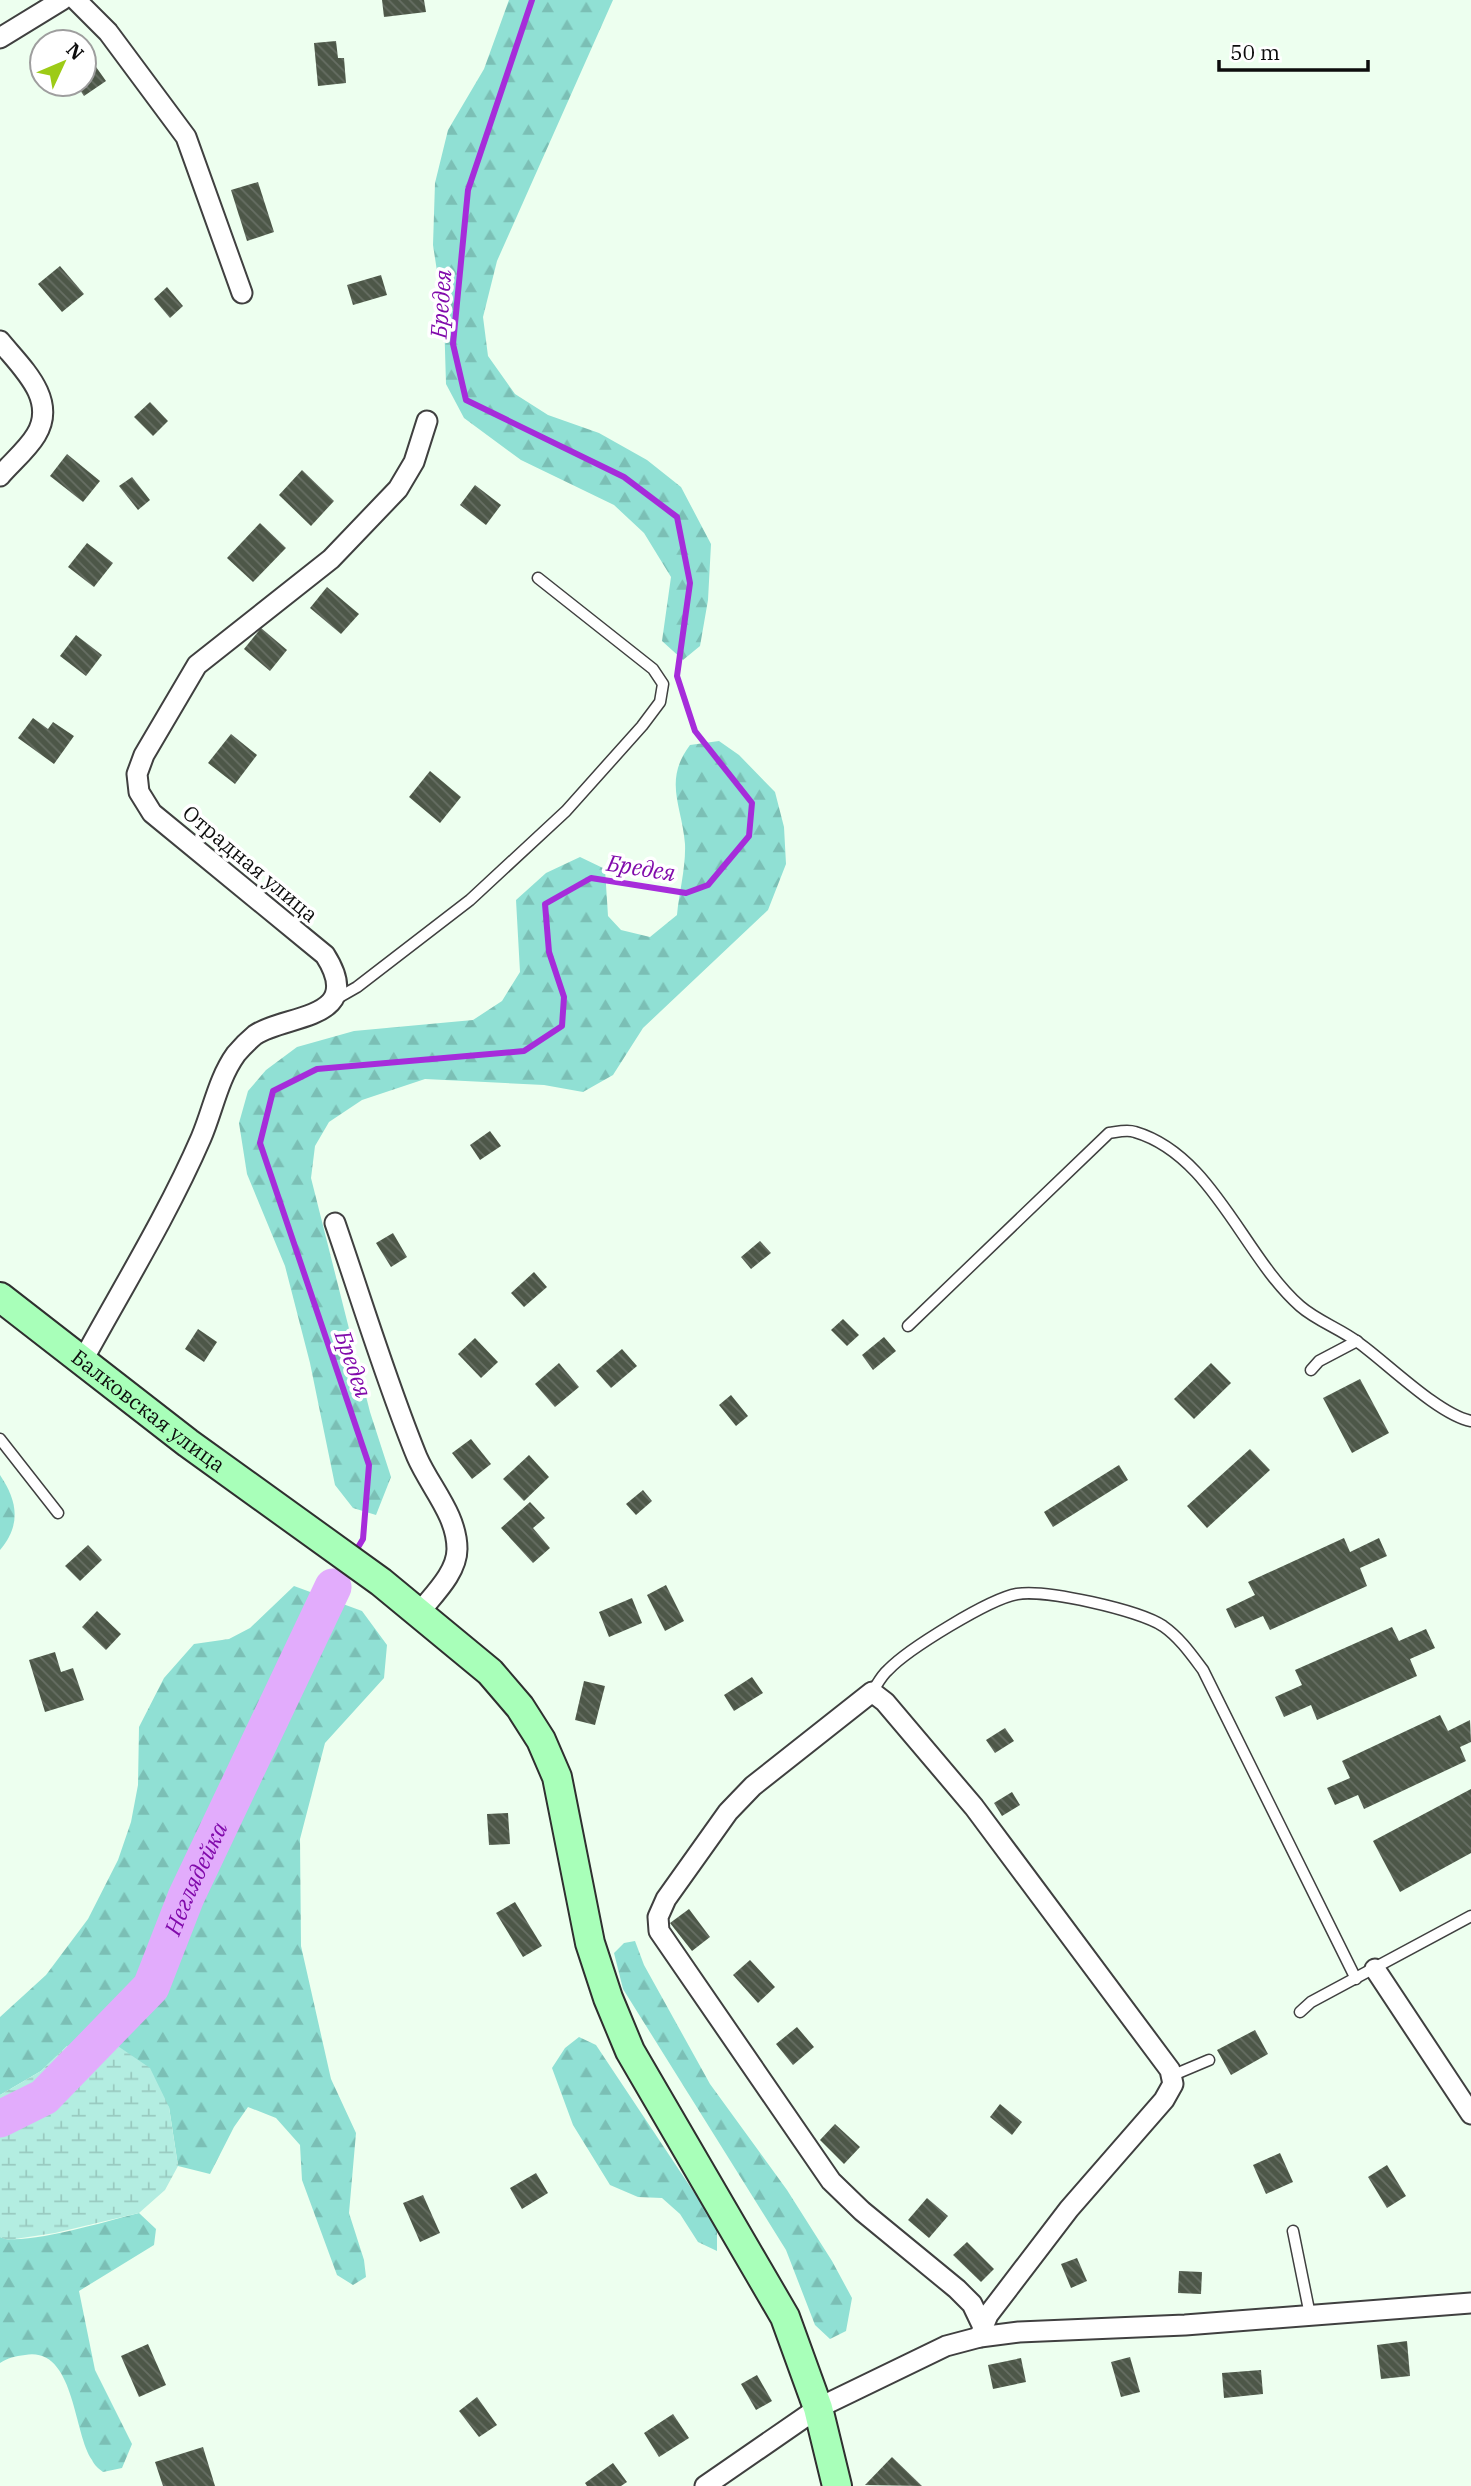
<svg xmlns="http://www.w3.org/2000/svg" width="1471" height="2486" font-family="'IBM Plex Serif',serif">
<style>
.forest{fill:url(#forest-firs)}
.wetland{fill:url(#wetland-marsh)}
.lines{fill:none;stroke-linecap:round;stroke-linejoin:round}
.stream{stroke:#a62cda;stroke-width:6}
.river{stroke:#e2acfc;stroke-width:37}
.building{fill:url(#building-back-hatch)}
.lane-casing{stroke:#404040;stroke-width:13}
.street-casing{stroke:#404040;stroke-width:23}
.secondary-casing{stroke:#2f2f2f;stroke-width:32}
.lane{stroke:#fff;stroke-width:10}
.street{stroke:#fff;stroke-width:19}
.secondary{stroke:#a8ffb9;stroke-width:28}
.labels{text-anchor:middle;stroke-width:7;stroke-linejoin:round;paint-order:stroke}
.street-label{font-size:21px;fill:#0d0d0d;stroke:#fff}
.water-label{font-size:23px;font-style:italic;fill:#810aab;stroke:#fff}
</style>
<defs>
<pattern id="forest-firs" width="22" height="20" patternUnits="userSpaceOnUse" patternTransform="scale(1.75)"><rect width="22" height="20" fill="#90e0d4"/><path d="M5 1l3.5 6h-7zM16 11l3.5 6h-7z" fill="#7bbfb5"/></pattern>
<pattern id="wetland-marsh" width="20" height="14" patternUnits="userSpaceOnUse" patternTransform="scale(1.75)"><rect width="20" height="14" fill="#b3ede1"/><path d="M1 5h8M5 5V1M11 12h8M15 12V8" fill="none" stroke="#99cac0"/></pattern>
<pattern id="building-back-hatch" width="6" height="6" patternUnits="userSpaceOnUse" patternTransform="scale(1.75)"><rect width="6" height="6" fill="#4d5748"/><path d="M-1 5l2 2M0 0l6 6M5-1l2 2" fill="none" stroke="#676f64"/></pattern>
</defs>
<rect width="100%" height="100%" fill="#edffef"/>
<g class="forest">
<path d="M509,0H613L497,261L483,317L488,356L515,394L548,415L599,433L647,460L681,487L711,544L708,600L700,646L683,660L662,641L671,577L644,533L614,505L521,460L464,418L446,384L444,317L433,245L435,183L448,130L484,69Z"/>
<path d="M719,741L739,755L775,792L784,827L786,864L768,910L643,1028L613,1075L583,1092L544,1085L425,1079L362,1100L329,1122L315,1146L311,1178L370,1412L391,1477L376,1515L353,1508L335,1485L310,1363L285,1266L247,1174L239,1123L248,1091L266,1070L297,1047L354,1031L473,1020L502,1001L520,972L516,900L546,873L580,857L605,869L608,916L621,930L650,937L677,915C679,893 686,867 685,844C682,805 663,781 690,745Z"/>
<path d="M0,1475C18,1502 21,1525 0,1550Z"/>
<path d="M294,1586L362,1611L387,1645L384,1678L325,1743L300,1839L301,1946L331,2079L356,2133L349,2213L364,2260L366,2277L353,2285L337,2275L302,2180L300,2145L276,2118L248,2107L234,2127L210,2174L178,2166L169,2107L67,2046L41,2071L0,2095V2017L46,1975L88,1919L118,1860L131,1822L138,1785L139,1727L164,1678L194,1644L229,1639L250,1628Z"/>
<path d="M635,1941L644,1965L710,2084L787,2190L832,2261L852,2298L846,2331L830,2339L815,2325L786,2250L623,1989L614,1953L624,1943Z"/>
<path d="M579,2037L596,2045L717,2227V2251L698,2242L680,2214L662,2198L638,2197L610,2185L573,2125L552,2068L565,2048Z"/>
<path d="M139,2213L156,2229L154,2245L79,2291L95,2370L132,2444L122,2468L103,2472C99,2469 94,2465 92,2460C73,2433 75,2346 25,2355C15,2356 8,2358 0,2363V2237C22,2247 111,2220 139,2213Z"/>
</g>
<path class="wetland" d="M106,2038L150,2068L169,2107L178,2166L165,2190L139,2213L55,2233L8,2240L0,2237V2095L41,2071L67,2046Z"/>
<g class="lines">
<g class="stream">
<path d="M354,1554L363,1539L369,1465L260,1143L273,1091L317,1069L524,1051L562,1026L564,997L549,952L545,904L591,878L686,893L708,885L749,836L752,803L695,731L677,676L690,583L677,517L624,477L466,400L453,344L468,190L532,0"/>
<path d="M333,1587L346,1566"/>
</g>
<path class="river" id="s1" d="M0,2119L44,2097L151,1987L186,1897L333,1587"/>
</g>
<g class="building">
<path d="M382,0H424L426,12L384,17Z"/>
<path d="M336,41L338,58H344L346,83L318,86L314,43Z"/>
<path d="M89,57L106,81L84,96L76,84H84V60Z"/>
<path d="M258,182L274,232L247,241L231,190Z"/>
<path d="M60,266L84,294L62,312L38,284Z"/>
<path d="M381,275L387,295L353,305L347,285Z"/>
<path d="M167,287L183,306L170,318L154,299Z"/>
<path d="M150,402L168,421L153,436L134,417Z"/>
<path d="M67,454L100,481L83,502L50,476Z"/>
<path d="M302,470L334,501L311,526L279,495Z"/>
<path d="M132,477L150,500L138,510L119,486Z"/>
<path d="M475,485L501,505L486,525L460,505Z"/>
<path d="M260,523L286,548L253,582L227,558Z"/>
<path d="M87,543L113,563L94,587L68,567Z"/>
<path d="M327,587L359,614L341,634L310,608Z"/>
<path d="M261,628L287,650L270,671L244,649Z"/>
<path d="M76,635L102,655L86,676L60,656Z"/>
<path d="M33,718L48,729L53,722L74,736L54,764L18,738Z"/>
<path d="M231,734L257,755L235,784L208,763Z"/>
<path d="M430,771L461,797L440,823L409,797Z"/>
<path d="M490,1131L501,1146L480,1160L470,1145Z"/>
<path d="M393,1233L407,1257L391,1267L376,1243Z"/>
<path d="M760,1241L771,1253L751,1269L741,1257Z"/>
<path d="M534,1272L547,1287L524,1307L511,1293Z"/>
<path d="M843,1319L859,1335L847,1346L831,1330Z"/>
<path d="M198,1329L217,1342L204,1362L185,1349Z"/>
<path d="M884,1337L896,1351L873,1370L862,1355Z"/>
<path d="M475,1338L498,1362L481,1378L458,1354Z"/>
<path d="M622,1349L637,1366L611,1388L596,1371Z"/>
<path d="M559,1363L579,1387L555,1407L535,1384Z"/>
<path d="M1211,1363L1231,1383L1194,1419L1174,1399Z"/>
<path d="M1360,1379L1389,1433L1352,1453L1323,1398Z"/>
<path d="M731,1395L748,1416L736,1426L719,1405Z"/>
<path d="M471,1439L491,1464L472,1479L452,1453Z"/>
<path d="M1250,1449L1270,1470L1207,1528L1187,1506Z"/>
<path d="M529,1455L549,1477L524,1501L503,1479Z"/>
<path d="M1119,1465L1128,1480L1053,1527L1044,1512Z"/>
<path d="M643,1490L652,1501L636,1515L626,1504Z"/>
<path d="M530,1502L545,1518L533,1528L550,1548L533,1563L501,1528Z"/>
<path d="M1344,1538L1350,1552L1379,1538L1387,1556L1360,1568L1367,1586L1270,1630L1263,1616L1235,1628L1226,1609L1255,1595L1248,1582Z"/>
<path d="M88,1545L102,1560L80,1581L65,1566Z"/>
<path d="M666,1585L684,1621L665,1631L647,1595Z"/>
<path d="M632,1598L642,1623L609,1637L599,1612Z"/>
<path d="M97,1611L121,1634L106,1650L82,1627Z"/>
<path d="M1392,1627L1399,1641L1426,1629L1435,1648L1410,1659L1417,1676L1317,1720L1311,1705L1284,1717L1275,1697L1302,1685L1295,1670Z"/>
<path d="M55,1652L61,1672L73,1668L84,1700L45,1712L29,1660Z"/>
<path d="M752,1677L763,1693L734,1711L724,1695Z"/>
<path d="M584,1681L605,1686L595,1725L575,1720Z"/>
<path d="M1440,1715L1448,1731L1470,1720L1471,1742L1460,1747L1466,1761L1364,1809L1358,1795L1335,1805L1327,1788L1350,1778L1342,1761Z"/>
<path d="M1005,1728L1014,1741L995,1753L986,1740Z"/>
<path d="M1471,1789V1853L1400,1892L1373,1841Z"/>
<path d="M1012,1792L1020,1805L1002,1816L994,1803Z"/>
<path d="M508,1813L510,1844L489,1845L487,1814Z"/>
<path d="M515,1902L542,1946L523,1957L496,1913Z"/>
<path d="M689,1909L710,1937L692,1951L670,1923Z"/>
<path d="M750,1960L775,1987L758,2003L733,1975Z"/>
<path d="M797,2027L814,2047L793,2065L776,2044Z"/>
<path d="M1255,2030L1268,2054L1231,2075L1217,2050Z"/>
<path d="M1000,2104L1022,2122L1012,2135L990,2117Z"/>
<path d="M835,2124L860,2147L844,2164L820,2140Z"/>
<path d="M1280,2153L1293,2182L1266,2194L1253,2165Z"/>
<path d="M1387,2165L1406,2196L1387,2208L1368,2177Z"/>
<path d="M536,2173L548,2193L522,2209L510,2188Z"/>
<path d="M423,2195L440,2233L420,2242L403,2203Z"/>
<path d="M927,2198L948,2216L929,2238L908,2220Z"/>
<path d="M967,2242L994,2269L981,2282L953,2255Z"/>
<path d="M1077,2258L1087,2281L1071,2288L1061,2264Z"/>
<path d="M1179,2271L1202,2272L1201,2294L1178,2293Z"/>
<path d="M1407,2341L1410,2376L1381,2379L1377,2345Z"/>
<path d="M148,2344L166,2385L139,2397L121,2356Z"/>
<path d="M1130,2357L1140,2392L1121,2397L1111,2362Z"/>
<path d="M1021,2358L1026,2382L993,2389L988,2365Z"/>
<path d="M1261,2370L1263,2394L1224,2398L1222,2373Z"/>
<path d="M757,2375L772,2401L756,2410L741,2384Z"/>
<path d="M477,2397L497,2425L479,2437L459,2411Z"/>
<path d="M673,2414L689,2438L659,2457L644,2433Z"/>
<path d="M203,2447L215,2486H163L155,2462Z"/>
<path d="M892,2457L922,2486L865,2485Z"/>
<path d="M613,2463L627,2482L621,2486H587L585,2483Z"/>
</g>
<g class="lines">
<defs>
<g id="lane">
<path d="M336,999L357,987L470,900L566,811L642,726L660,702L663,684L653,669L538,578"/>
<path d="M908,1326L1109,1133C1117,1132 1127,1129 1135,1132C1213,1155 1243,1256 1300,1306C1317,1321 1341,1329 1359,1343C1387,1363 1439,1415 1471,1421"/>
<path d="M1311,1370L1319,1361L1357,1341"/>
<path d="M0,1439L58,1513"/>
<path d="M872,1692C877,1685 881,1676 888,1670C908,1649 989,1599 1017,1594C1045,1589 1139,1610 1163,1626C1180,1638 1191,1654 1203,1670L1356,1979"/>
<path d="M1300,2012L1311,2002L1471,1916"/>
<path d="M1171,2076L1209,2060"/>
<path d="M1293,2231L1310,2315"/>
</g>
<g id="street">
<path d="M76,0L108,32L186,137L242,293"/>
<path d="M0,38L62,0"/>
<path d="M0,341C21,367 58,399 36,435C27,450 11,463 0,476"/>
<path d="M335,1223C362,1301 386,1381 417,1457C430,1487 457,1515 457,1549C457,1573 433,1595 419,1613"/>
<path d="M83,1360C123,1287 168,1214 201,1138C213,1110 218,1079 236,1054C241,1048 249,1040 255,1035C285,1014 367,1021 325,955L152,813L139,792L137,774L144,755L197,665L331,559L398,489L414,462L427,421"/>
<path d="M1375,1969L1471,2114"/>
<path d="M980,2337L983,2327L972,2304L957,2289L862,2211L831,2181L659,1931L658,1917L666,1899L728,1812L753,1786L872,1692L885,1702L974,1807L1170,2070L1173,2084L1164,2100L1069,2209L988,2315L983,2327"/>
<path d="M705,2486L818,2408L946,2346L980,2337L1019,2332L1185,2325L1471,2303"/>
</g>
<g id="secondary">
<path id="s2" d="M0,1297L188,1443L381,1582L490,1672L520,1707L541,1740L557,1777L590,1943L608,1998L630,2051L785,2317L818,2408L837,2486"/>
</g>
</defs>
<use href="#lane" class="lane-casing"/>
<use href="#street" class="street-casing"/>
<use href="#secondary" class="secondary-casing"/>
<use href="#lane" class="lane"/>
<use href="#street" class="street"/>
<use href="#secondary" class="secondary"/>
</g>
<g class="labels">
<g class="street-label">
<text transform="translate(250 864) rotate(40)" y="7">Отрадная улица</text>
<text dy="7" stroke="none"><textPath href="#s2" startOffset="187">Балковская улица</textPath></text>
</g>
<g class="water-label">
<text transform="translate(441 304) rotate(-86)" y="8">Бредея</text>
<text transform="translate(641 868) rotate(9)" y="8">Бредея</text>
<text transform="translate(353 1364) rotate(71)" y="8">Бредея</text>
<text dy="8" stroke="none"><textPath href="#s1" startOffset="320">Неглядейка</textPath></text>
</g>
</g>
<g transform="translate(63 63) rotate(46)"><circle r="33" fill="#ffffff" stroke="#9e9e9e" stroke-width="2"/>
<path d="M0-5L12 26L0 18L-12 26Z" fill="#9dcb17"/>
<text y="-10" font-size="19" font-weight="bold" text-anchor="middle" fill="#0d0d0d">N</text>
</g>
<path d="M1219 60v10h149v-10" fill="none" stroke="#0d0d0d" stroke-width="3.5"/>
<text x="1230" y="60" font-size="21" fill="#0d0d0d" stroke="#ffffff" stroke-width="5" paint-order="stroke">50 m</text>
</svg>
